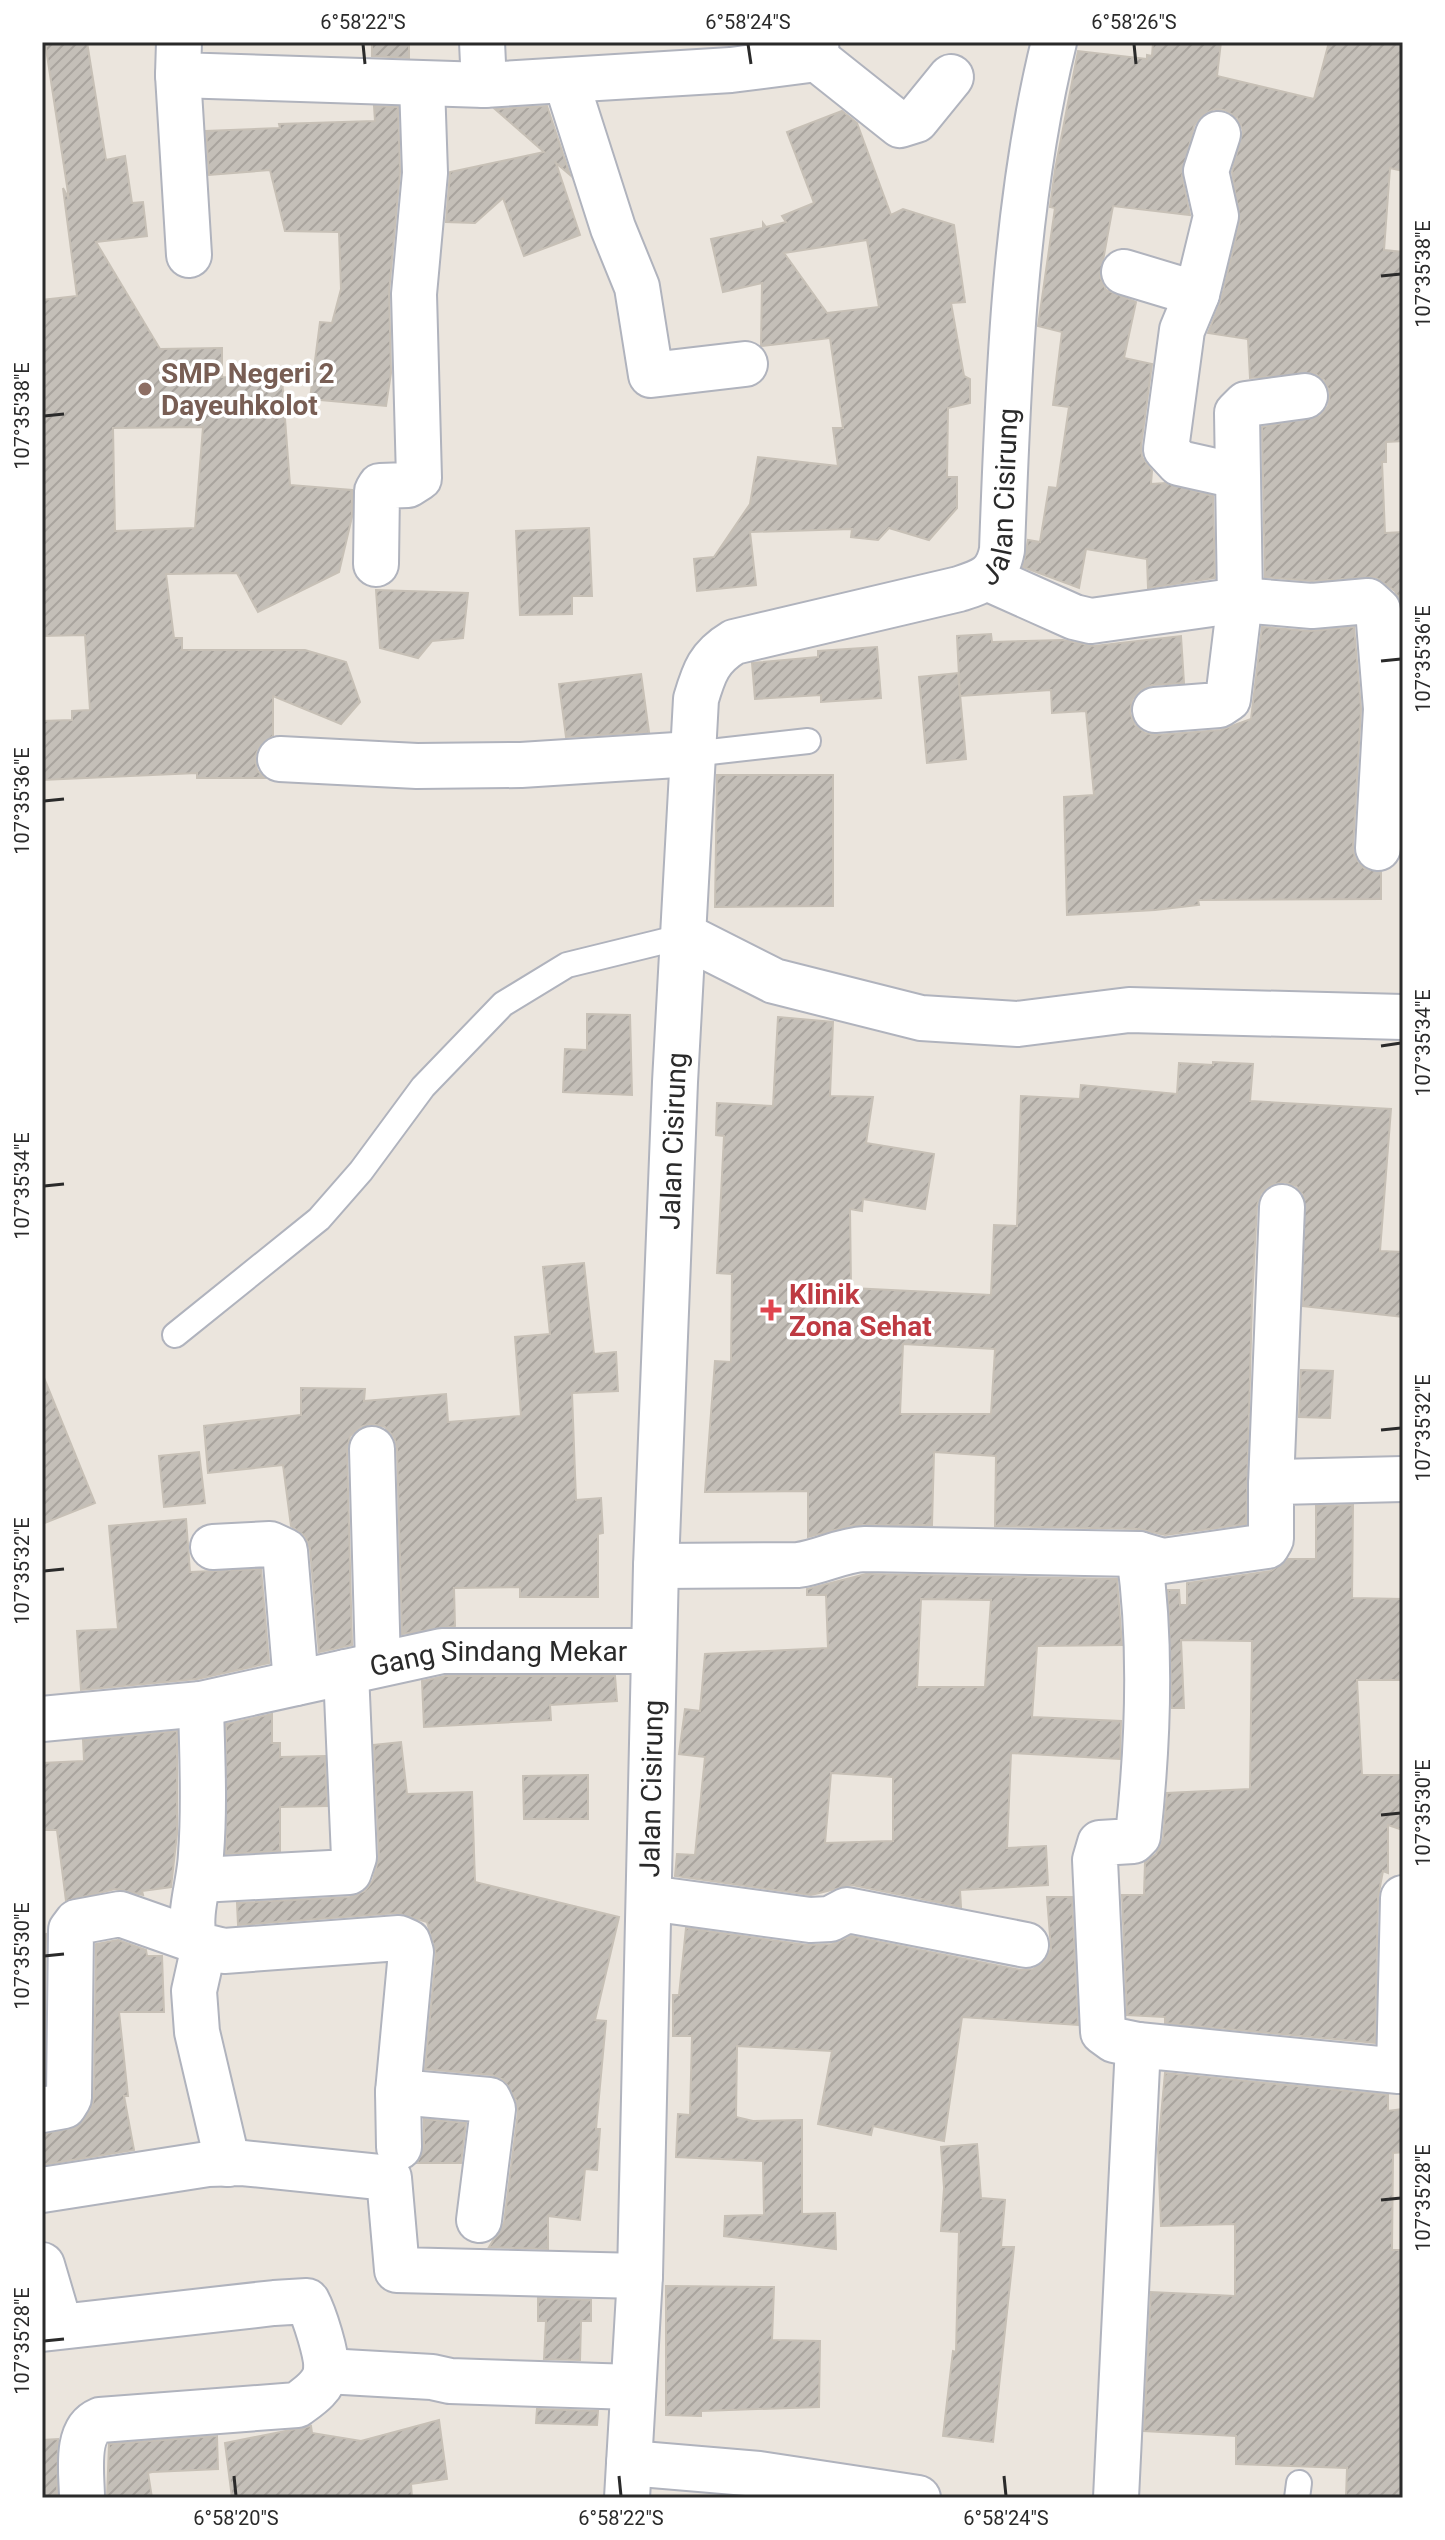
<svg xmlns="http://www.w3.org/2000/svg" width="1445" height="2540" font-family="Roboto,sans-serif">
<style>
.building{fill:url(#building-hatch);stroke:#c7c0b6;stroke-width:2;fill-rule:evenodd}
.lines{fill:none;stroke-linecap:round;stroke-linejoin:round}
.service-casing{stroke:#b0b3bd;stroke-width:28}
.minor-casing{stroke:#b0b3bd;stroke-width:48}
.tertiary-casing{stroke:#b0b3bd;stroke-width:48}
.secondary-casing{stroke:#b0b3bd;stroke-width:48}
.service{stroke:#fff;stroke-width:24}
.minor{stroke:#fff;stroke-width:44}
.tertiary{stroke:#fff;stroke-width:44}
.secondary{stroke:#fff;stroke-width:44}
.ticks{fill:none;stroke:#2a2a2a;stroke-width:3}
.education-dot{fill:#8d6e63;stroke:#fff;stroke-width:3}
.health-dot{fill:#e0444e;stroke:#fff;stroke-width:3}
.labels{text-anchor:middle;stroke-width:7;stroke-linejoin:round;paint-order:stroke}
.education-label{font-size:28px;font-weight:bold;fill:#785e54;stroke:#fff;text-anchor:start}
.street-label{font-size:28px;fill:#2a2a2a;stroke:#fff}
.health-label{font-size:28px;font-weight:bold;fill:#be3a42;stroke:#fff;text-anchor:start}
.neatline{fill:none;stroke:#2a2a2a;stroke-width:3}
.ticks-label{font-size:20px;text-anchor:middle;fill:#2a2a2a}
</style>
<defs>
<pattern id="building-hatch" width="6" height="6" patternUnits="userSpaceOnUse" patternTransform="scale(2)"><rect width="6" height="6" fill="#c4bfb8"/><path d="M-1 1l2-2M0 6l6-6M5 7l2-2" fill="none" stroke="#a9a49e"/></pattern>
</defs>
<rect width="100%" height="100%" fill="#ebe5dd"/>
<g class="building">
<path d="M45,42H87L106,160L125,156L132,203L143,202L147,236L96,242L160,349L222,348V377L282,379L290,485L352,490V517L339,572L258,612L237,573L166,574L174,638H182V650H305L346,662L360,702L341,724L273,696V736L260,745L255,757L257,770L265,778H197V773L42,780V721L72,720V711L90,710L85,635L42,636V300L77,296L63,188L69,199ZM203,427L195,528L115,531L113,428Z"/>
<path d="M372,42H409V58L372,56Z"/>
<path d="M1153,42H1221L1217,76L1314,99L1329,42H1403V171L1390,168L1384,250L1403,252V441L1386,442V462H1382L1385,533L1403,532V609L1395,591L1375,577L1312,581L1265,577L1262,427L1320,416L1328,406L1330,393L1324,380L1314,373L1250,378L1248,339L1208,333L1221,300L1240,221L1232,172L1243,130L1237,118L1225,110L1214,109L1202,115L1194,126L1182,176L1190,215L1113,206L1100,277L1106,290L1136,302L1124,358L1152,364L1141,446L1142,457L1152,471L1151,484L1166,483L1213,496L1215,578L1148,588L1147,559L1086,549L1079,588L1023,567L1028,540L1040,542L1049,487L1057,488L1069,407L1053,405L1062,332L1038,326L1055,208L1050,207L1055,170L1078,51L1147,59V55L1152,56Z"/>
<path d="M374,106L398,107L400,172L389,292L391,373L386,406L310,399L320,322L332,323L341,289L339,232L285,231L270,170L209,175L206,131L280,128L279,124L375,121Z"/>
<path d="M547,106L570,175L556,163L580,235L524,256L503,198L475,223L446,222L450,172L544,152L495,109Z"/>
<path d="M842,111L857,123L891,215L903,209L954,225L965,302L951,303L964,376L970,379V403L948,408L947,477H957V508L929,540L889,528L878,540L851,537L852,529L750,532L756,585L697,591L694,559L714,557L750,504L758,457L838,466L833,428H843L830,338L761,346L762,283L723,292L711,239L763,228V223L766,227L786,222L782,216L814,203L787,132ZM867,240L879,307L827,313L784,253Z"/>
<path d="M589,528L592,596H572V614L520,615L516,531Z"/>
<path d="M376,590L468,593L463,638L432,641L418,658L380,648Z"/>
<path d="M1262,627L1310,631L1354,627L1361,709L1353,847L1355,858L1364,868L1381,872V899L1198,900L1199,905L1155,910L1067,915L1064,797L1094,795L1086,711L1052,713L1051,690L960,696L957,636L991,634L992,642L1063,640L1094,646L1181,636L1184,683L1152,685L1140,690L1132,700L1130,713L1135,725L1145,733L1157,735L1221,730L1251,719Z"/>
<path d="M877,647L881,698L821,702V695L755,699L752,663L818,657V651Z"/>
<path d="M958,673L966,759L927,763L919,677Z"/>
<path d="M641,674L649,732L566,737L559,684Z"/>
<path d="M717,775H833V906L715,907Z"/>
<path d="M587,1014L630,1015L632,1095L563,1092L565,1049L587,1050Z"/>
<path d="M778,1017L833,1022L830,1096L873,1097L866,1143L934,1154L925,1209L863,1199L862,1211L850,1209L851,1288L991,1295L994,1225L1017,1226L1021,1096L1080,1099L1081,1085L1177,1094L1179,1063L1213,1065V1062L1253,1064L1250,1101L1391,1109L1380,1251L1403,1252V1317L1303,1306L1304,1196L1296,1186L1284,1182L1271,1185L1261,1193L1257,1206L1252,1301L1246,1524L1165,1535L1139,1529L995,1526L996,1456L934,1452L932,1525H854L808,1537V1491L705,1492L715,1361L731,1362L732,1274L717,1273L724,1136L716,1135L717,1103L773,1106ZM903,1344L995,1349L991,1414H900Z"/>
<path d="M584,1263L594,1354L616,1352L618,1391L572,1393L576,1500L601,1498L603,1533L598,1534V1597H520V1587L454,1588L455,1626L402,1634L397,1448L394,1437L385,1427L371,1424L360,1427L350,1436L347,1450L352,1645L319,1652L310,1549L305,1536L291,1526L283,1465L208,1473L204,1426L301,1415V1388L365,1389L364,1401L446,1394L448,1422L521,1416L515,1337L550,1334L543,1267Z"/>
<path d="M1301,1370L1333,1371L1330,1418L1299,1417Z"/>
<path d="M42,1373L95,1503L42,1524Z"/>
<path d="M199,1452L205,1503L164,1507L159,1456Z"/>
<path d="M1353,1505L1352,1598L1403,1599V1680H1357L1362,1775H1403V1830L1388,1825V1873L1383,1871L1378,1897L1375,2043L1165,2023V2017L1127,2015L1122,1895H1144L1145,1862L1156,1854L1163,1839L1167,1793L1250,1789L1252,1641L1181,1640L1184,1708H1172L1168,1590H1179L1180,1605H1187V1583L1271,1571L1288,1559H1316V1506Z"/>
<path d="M186,1519L190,1572L261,1569L269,1663L197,1679L81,1690L77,1631L118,1629L109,1526Z"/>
<path d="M866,1574L1117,1579L1122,1645L1037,1646L1032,1717L1121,1721L1120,1759L1011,1753L1007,1848L1046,1846L1048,1885L960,1890L961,1907L852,1885L811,1895L675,1876L677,1854L695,1855L705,1757L679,1754L685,1709L700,1711L705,1654L828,1648L826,1595H807V1589ZM921,1599L991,1600L985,1687H917ZM831,1773L893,1777V1841L825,1843Z"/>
<path d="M445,1676H615L617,1701L550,1705L551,1720L424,1727L422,1681Z"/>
<path d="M272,1714V1743H280V1757L325,1756L327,1806L280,1807V1851L226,1854V1724Z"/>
<path d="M177,1731V1834L171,1887L142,1891L143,1895L115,1889L66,1901L57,1830H44L42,1763L84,1761L83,1740Z"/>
<path d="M401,1742L407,1794L472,1792L475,1882L619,1917L595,2020L606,2021L596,2129H600L597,2170L585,2169L580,2220L548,2216V2249L489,2247L504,2223L518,2112L516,2100L504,2080L492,2075L425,2069L436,1954L427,1922L397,1913L238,1925L237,1903L350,1897L365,1891L373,1880L379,1856L374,1745Z"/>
<path d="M588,1775V1819H524L523,1776Z"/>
<path d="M1047,1897H1072L1078,2025L962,2017L944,2141L873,2126L871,2135L818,2124L832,2051L737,2046L736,2117L753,2121L802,2120V2214L835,2213L836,2249L724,2236L725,2216L764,2215L763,2161L676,2157L678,2114L690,2115L692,2036H673V1995H679L686,1928L807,1945L832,1944L851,1936L1021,1970L1033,1969L1044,1962L1051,1949Z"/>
<path d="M46,1934L44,2084L42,2085V1935Z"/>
<path d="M118,1940L146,1950L147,1956H162L164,2012H119L128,2096H124L134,2150L42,2165V2134L77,2127L91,2110L94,2098L96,1944Z"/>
<path d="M1165,2073L1388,2095V2111L1403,2109V2152L1393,2153L1392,2250H1400L1403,2278V2498H1346L1347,2468L1236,2464V2436L1144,2431L1151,2292L1235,2296V2224L1161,2226L1158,2149Z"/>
<path d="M424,2119L466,2123L461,2163H417L424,2147Z"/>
<path d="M977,2144L981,2198L1005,2200L1001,2247H1014L993,2442L943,2436L953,2351L956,2352L959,2232L941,2231L944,2188L941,2147Z"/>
<path d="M666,2286L774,2287L772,2340L820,2341L819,2407L701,2411V2416L666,2415Z"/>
<path d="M538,2298L591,2300V2321H581L580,2360L544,2359L546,2321H538Z"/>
<path d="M537,2409L598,2411L597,2425L536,2423Z"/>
<path d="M439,2420L447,2479L411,2484L412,2498H232L225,2443L311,2426L312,2433L361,2441Z"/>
<path d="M217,2436L218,2469L152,2472L148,2473L152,2498H107L109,2444Z"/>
<path d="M58,2439L57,2498H42V2440Z"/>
</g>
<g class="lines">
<defs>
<g id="service">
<path d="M692,754L808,741"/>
<path d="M175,1335L319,1219L361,1171L423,1087L503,1004L567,965L685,936"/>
<path d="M1297,2498L1299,2483"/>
</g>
<g id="minor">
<path d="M179,42L178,75L484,85L731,70L817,59"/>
<path d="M482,42L484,85"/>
<path d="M816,42L817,59L900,125L916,120L951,77"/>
<path d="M178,75L189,255"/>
<path d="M566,81L613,228L637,287L651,375L745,364"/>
<path d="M1124,272L1197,294L1216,216L1206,171L1218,134"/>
<path d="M1197,294L1182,330L1166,449L1179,463L1237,476"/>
<path d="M376,564L377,491L380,486L408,485L419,478L414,294L425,173L422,85"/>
<path d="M989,579L1074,617L1091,621L1240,600L1312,606L1368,601L1378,610L1386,709L1403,711"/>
<path d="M1155,710L1219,705L1228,699L1240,600L1237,413L1246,404L1305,396"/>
<path d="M280,759L417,766L521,765L692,754"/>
<path d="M1378,848L1386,709"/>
<path d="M685,936L774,981L921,1018L1018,1024L1129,1010L1403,1017"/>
<path d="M372,1449L378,1664"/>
<path d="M1271,1485L1282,1207"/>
<path d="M213,1547L270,1544L285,1551L296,1683"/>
<path d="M656,1566L798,1565C821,1562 841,1550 865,1549L1139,1554L1163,1561L1267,1546L1271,1539V1485L1278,1482L1403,1479"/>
<path id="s1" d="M346,1672L442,1651H653"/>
<path d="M201,1704C202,1754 205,1804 201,1854C200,1883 188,1911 194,1940L204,1946L224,1951L399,1938L408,1942L411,1952L398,2092L399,2147"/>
<path d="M42,1719L201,1704L346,1672L354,1857L349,1872L200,1880"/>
<path d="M649,1898L810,1920L830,1919L847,1910L1026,1945"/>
<path d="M204,1946L194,1991L197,2032L228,2164"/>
<path d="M1138,2045L1114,2040L1103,2032L1095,1860L1100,1843L1133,1841L1138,1836C1148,1744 1152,1645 1139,1554"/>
<path d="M398,2092L489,2100L493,2109L479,2220"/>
<path d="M42,2110L64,2106L69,2098L71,1930L77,1922L120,1914L194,1940"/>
<path d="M42,2190L208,2164L242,2163L389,2178L397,2270L640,2276"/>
<path d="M42,2265L60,2326"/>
<path d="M42,2329L274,2303L307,2301C314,2314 328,2356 326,2371C324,2387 308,2397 297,2405L100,2420C74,2431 82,2474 82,2498"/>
<path d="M326,2371L432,2377L450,2381L633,2387"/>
<path d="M1116,2498L1138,2045L1399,2071L1403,1898"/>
</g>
<path id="tertiary" d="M629,2463L759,2474L918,2498"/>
<g id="secondary">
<path id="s2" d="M627,2498L640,2276L656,1566L675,1082L696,699C704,672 709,657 734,642L959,589C983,581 997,577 1002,550C1008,384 1014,203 1054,42"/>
</g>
</defs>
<use href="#service" class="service-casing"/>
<use href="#minor" class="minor-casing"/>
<use href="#tertiary" class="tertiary-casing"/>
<use href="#secondary" class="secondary-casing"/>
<use href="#service" class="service"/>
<use href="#minor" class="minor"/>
<use href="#tertiary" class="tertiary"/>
<use href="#secondary" class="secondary"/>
</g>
<path class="ticks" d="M363,44L365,64M748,44L751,64M1134,44L1136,64M1381,276L1401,274M44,416L64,414M1381,661L1401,659M44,801L64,799M1381,1046L1401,1043M44,1186L64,1184M1381,1430L1401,1428M44,1571L64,1569M1381,1815L1401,1813M44,1956L64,1954M1381,2200L1401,2198M44,2341L64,2339M234,2476L236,2496M619,2476L621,2496M1004,2476L1006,2496"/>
<circle class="education-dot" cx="145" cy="389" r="8"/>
<path class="health-dot" d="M767 1298h8v8h8v8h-8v8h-8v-8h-8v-8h8z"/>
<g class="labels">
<g class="education-label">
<text x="161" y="383">SMP Negeri 2<tspan x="161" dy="32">Dayeuhkolot</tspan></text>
</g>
<g class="street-label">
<text dy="10" stroke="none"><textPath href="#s2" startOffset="2218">Jalan Cisirung</textPath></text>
<text dy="10" stroke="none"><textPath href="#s2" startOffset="1358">Jalan Cisirung</textPath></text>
<text dy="10" stroke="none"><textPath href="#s1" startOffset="154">Gang Sindang Mekar</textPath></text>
<text dy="10" stroke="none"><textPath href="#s2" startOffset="710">Jalan Cisirung</textPath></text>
</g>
<g class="health-label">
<text x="789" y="1304">Klinik<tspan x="789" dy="32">Zona Sehat</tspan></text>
</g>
</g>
<rect width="1445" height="2540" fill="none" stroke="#ffffff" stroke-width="88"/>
<rect x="44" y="44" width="1357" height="2452" class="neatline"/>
<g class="ticks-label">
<text x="363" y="29">6°58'22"S</text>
<text x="748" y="29">6°58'24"S</text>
<text x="1134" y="29">6°58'26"S</text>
<text transform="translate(1423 274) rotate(-90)" y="7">107°35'38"E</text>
<text transform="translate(22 416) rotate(-90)" y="7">107°35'38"E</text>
<text transform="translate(1423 659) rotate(-90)" y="7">107°35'36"E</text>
<text transform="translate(22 801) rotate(-90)" y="7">107°35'36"E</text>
<text transform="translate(1423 1043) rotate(-90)" y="7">107°35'34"E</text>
<text transform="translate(22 1186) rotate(-90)" y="7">107°35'34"E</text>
<text transform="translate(1423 1428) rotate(-90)" y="7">107°35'32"E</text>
<text transform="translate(22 1571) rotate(-90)" y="7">107°35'32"E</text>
<text transform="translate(1423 1813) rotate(-90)" y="7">107°35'30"E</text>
<text transform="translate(22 1956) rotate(-90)" y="7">107°35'30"E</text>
<text transform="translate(1423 2198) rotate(-90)" y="7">107°35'28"E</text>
<text transform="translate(22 2341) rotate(-90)" y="7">107°35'28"E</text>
<text x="236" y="2525">6°58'20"S</text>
<text x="621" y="2525">6°58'22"S</text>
<text x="1006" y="2525">6°58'24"S</text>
</g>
</svg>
